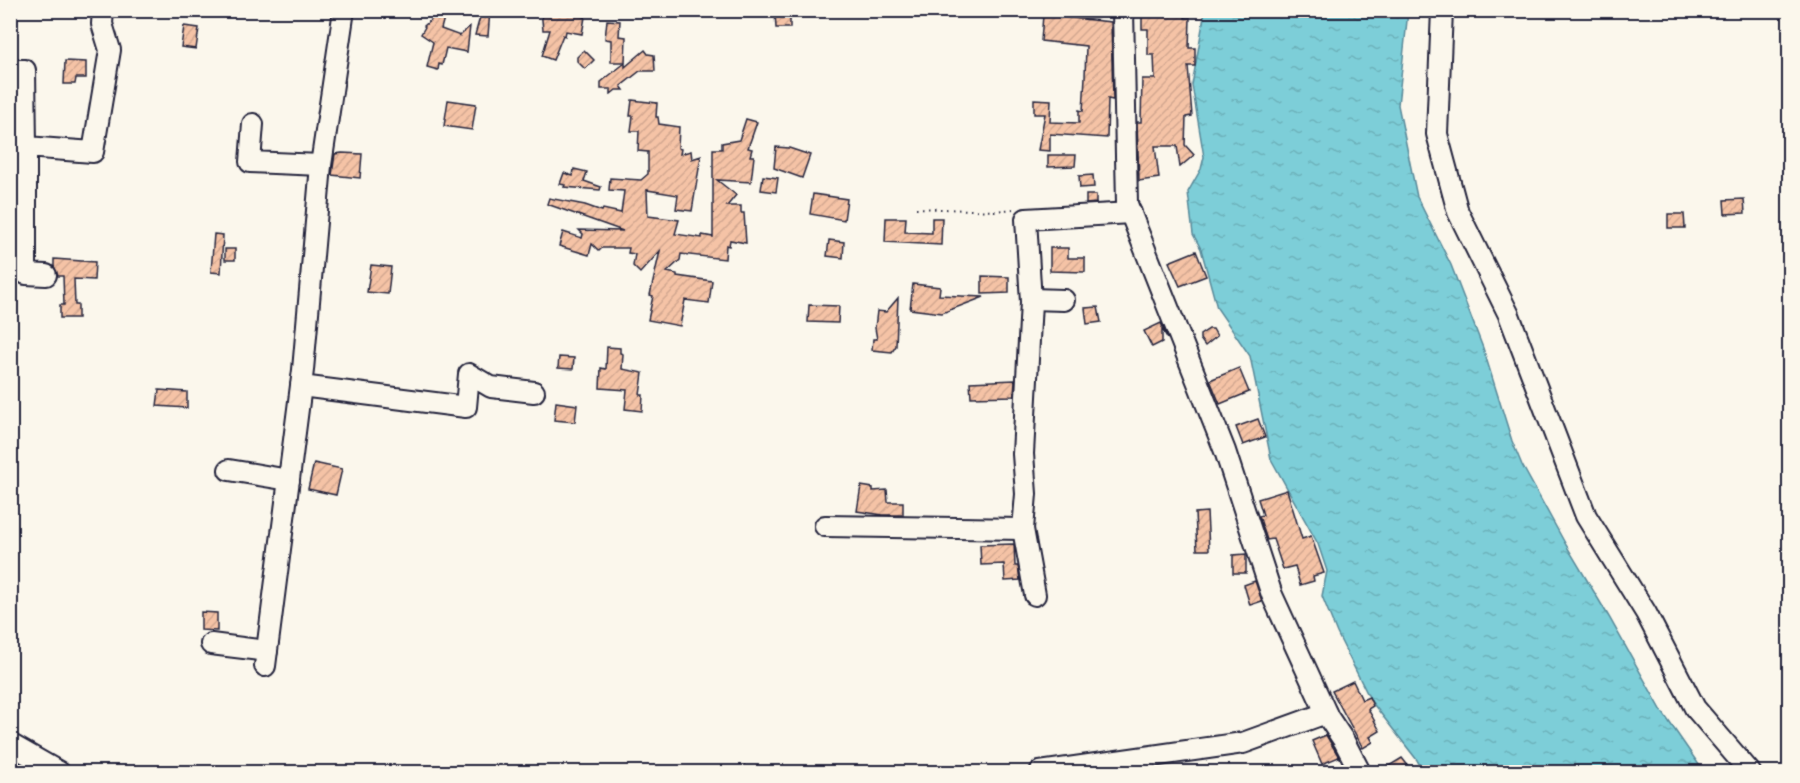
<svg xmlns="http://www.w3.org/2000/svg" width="1800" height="783" font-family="'Gochi Hand',sans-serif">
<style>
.water{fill:url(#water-ripples);stroke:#598999;stroke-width:1.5}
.building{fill:url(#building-hatch);stroke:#22223b;stroke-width:1.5}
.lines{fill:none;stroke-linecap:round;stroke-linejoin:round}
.minor-casing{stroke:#22223b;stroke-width:24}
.path{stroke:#22223b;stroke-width:2;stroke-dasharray:1.5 4.5;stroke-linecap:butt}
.minor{stroke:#fbf7ec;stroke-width:20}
</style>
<defs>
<pattern id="water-ripples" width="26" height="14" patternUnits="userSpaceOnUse" patternTransform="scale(1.5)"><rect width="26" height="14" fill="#7dced8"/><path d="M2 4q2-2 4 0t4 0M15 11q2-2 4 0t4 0" fill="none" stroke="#6cb1ba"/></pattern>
<pattern id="building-hatch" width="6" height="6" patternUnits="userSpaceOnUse" patternTransform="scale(1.5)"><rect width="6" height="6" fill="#f5c3a6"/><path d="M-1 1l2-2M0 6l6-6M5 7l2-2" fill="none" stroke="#d2a790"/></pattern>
</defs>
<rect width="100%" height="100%" fill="#fbf7ec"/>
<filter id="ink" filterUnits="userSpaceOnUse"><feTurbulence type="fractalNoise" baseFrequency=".0167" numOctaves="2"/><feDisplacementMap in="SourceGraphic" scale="12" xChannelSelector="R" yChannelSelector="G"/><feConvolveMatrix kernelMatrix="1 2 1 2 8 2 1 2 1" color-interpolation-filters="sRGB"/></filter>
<g filter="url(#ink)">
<g class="water">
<path d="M1205,11H1408L1398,105L1417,197L1451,265L1483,348L1512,441L1522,465L1566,545L1609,617L1663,713L1704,772H1423L1417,760L1371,701L1337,633L1322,596L1327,571L1318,544L1271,459L1250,356L1217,308L1201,249L1193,234L1188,192L1201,169L1204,157L1192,85Z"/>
<path d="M11,757L38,772H11Z"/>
</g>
<g class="building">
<path d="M442,10H446L441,29L460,36L470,26L467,52L446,48L442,65L439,64L438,70L427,67L433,42L421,34L425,27L424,26Z"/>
<path d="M482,10H490L488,36L475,35Z"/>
<path d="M541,10H567V14L585,17L582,34L566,31L565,36L563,35L553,60L542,56L550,30H543Z"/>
<path d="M1142,10L1185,12V18H1190L1189,48H1195V66H1188L1192,116L1186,117L1185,145L1194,155L1180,167L1177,146H1155L1159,178L1139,181L1137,122H1141L1142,79H1155L1154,55H1148V29H1142Z"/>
<path d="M775,12H790V28H776Z"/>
<path d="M1043,15L1111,22L1113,100L1108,99L1107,138L1050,134V151L1038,150L1045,114H1034V99L1051,100L1050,122L1079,123V110L1083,111L1085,77L1086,46L1041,41Z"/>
<path d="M607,20L620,21L619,36L626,37L625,62H611V40L605,39Z"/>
<path d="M184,26L199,28L196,49L181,47Z"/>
<path d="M584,50L594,60L585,69L577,61V57Z"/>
<path d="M645,50L648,54L654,55L655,71H640L621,86L624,90H616L611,94V89H601V82L625,63V67Z"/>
<path d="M65,61L86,62V78H76L75,84H64Z"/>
<path d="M448,100L476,104L472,130L444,126Z"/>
<path d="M632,100L657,103L656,117H658L659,124L679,127L678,148L681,149L680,154L691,151L692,159L701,156L692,211L676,209L678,195L647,190L648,216L679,220L675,234L702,238V235L713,237V149H722V143L739,140L746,119L757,122L748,148L752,149L750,156H754L751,182L717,180L736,195L727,206H741V213H744L746,243L730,240L729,246L726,245L725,259L681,254L680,260L667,272L677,274V276L712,281L709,303L685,300L680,326L648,320L653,296L650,295L660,251L640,273L633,266L635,254L628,253L629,248H602L599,251L592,244L589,255L559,246L563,232L582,238L583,234L579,230L623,231L547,204L549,198L585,205L602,211L603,209L621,213L624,191L609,190L610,178L641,180L648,174V152L638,151L639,131H631L633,116H630Z"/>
<rect x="10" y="140" width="4" height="30"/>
<path d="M776,147L789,148L810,155L802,178L774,168Z"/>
<path d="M342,153L362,154L360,178L332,175L335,154Z"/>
<path d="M1048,155H1076L1075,166L1048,167Z"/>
<path d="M574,169L587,172L584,181L601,187L600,190L564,187L565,185L560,184L564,173L573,176Z"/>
<path d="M1093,175L1094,187L1080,188L1079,176Z"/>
<path d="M763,176L778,178L776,192L761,190Z"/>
<path d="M813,194L847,199L844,220L810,214Z"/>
<path d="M1086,195H1096V203L1086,204Z"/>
<path d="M1744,199L1745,213L1725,214L1724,200Z"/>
<path d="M1668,214H1684L1685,228H1668Z"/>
<path d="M886,218H906L905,232L932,233V218H942L941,245L885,242Z"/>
<path d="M214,234L223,235L221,273L211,272Z"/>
<path d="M829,240L844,242L843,258L827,256Z"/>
<path d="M1050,248H1068V258H1085V272L1050,271Z"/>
<rect x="225" y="249" width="10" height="11"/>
<path d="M1196,251L1206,276L1180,286L1169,262Z"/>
<path d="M54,259L95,262L94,280L74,279L75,305H78V318H60V305H64L63,276H58L54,266Z"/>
<path d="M371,265L391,267L388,294L367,292Z"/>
<path d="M982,276L1009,277V293L982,294Z"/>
<path d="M913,284L940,287L939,295L984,297L942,313L910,309Z"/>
<path d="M898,298L896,346L892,352L872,350L873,339H877L875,328L877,311L886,312Z"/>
<path d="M809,305L839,306L838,323L808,322Z"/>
<path d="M1098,307L1101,322L1087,324L1085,308Z"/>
<path d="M1161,323L1168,339L1162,329V342L1152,347L1144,331Z"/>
<path d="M1209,329H1213L1217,336L1205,346L1200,339V335Z"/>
<path d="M607,347L620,348V353L623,354L622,369L643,373L640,395H643L642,411L625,409L627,390L600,388L601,368L606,369Z"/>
<path d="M559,357L574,358L573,369L558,368Z"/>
<path d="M1239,368L1249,392L1220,404L1210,380Z"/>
<path d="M1015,380L1014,396L971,397L970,382Z"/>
<path d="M159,390L187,392V408L157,406Z"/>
<path d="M556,402L577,405L575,422L554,420Z"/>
<path d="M1258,419L1265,437L1243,445L1236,427Z"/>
<path d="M314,463L342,469L336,495L308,489Z"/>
<path d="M861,486L873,488V491L887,490L888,502H903V515H883L857,511Z"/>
<path d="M1287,490L1302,539L1311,536L1324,573L1313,576L1314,581L1300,585L1295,566L1283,569L1273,539L1267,540L1259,516L1263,515L1258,499Z"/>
<path d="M1207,512L1209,550H1197L1195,513Z"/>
<path d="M1014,544L1015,566H1018L1020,580L1005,581L1004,564L981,565L980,545Z"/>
<path d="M1246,554V573H1233V555Z"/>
<path d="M1255,581L1262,601L1250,605L1244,585Z"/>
<path d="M201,612L217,613V631L201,630Z"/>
<path d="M1353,681L1362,700L1369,697L1373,706L1368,709L1380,731L1370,737L1373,742L1363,748L1332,691Z"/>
<path d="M1326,735L1339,757L1322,764L1312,741Z"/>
<path d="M1402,758L1413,772H1379Z"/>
</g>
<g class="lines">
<defs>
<g id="minor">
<path d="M1123,10L1127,204L1225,451L1272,595L1328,717L1344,741L1360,772"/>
<path d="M1442,10L1437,134L1458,212L1509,315L1586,516L1646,613L1695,708L1750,772"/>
<path d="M10,70H25L26,147"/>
<path d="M253,124L250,162L321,165"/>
<path d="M46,275L26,274V147L93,152L110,50L102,24L103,10"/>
<path d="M1031,299L1064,300"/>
<path d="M301,386L466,407L469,374L491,387L534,392"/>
<path d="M229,470L289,480"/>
<path d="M825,526L1023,529"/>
<path d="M1035,595L1023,529L1026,494L1023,454L1031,302L1026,219L1131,213"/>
<path d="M211,644L267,651"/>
<path d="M265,666L303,370L321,165L344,10"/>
<path d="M10,744L59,772"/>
<path d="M1040,772L1243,743L1326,713"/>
</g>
</defs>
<use href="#minor" class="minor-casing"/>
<path class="path" d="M916,208L996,211L1013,209"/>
<use href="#minor" class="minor"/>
</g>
</g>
<rect width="1800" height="783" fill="none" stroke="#fbf7ec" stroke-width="36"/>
<rect x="18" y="18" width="1764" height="747" fill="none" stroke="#22223b" stroke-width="2" filter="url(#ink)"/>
</svg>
